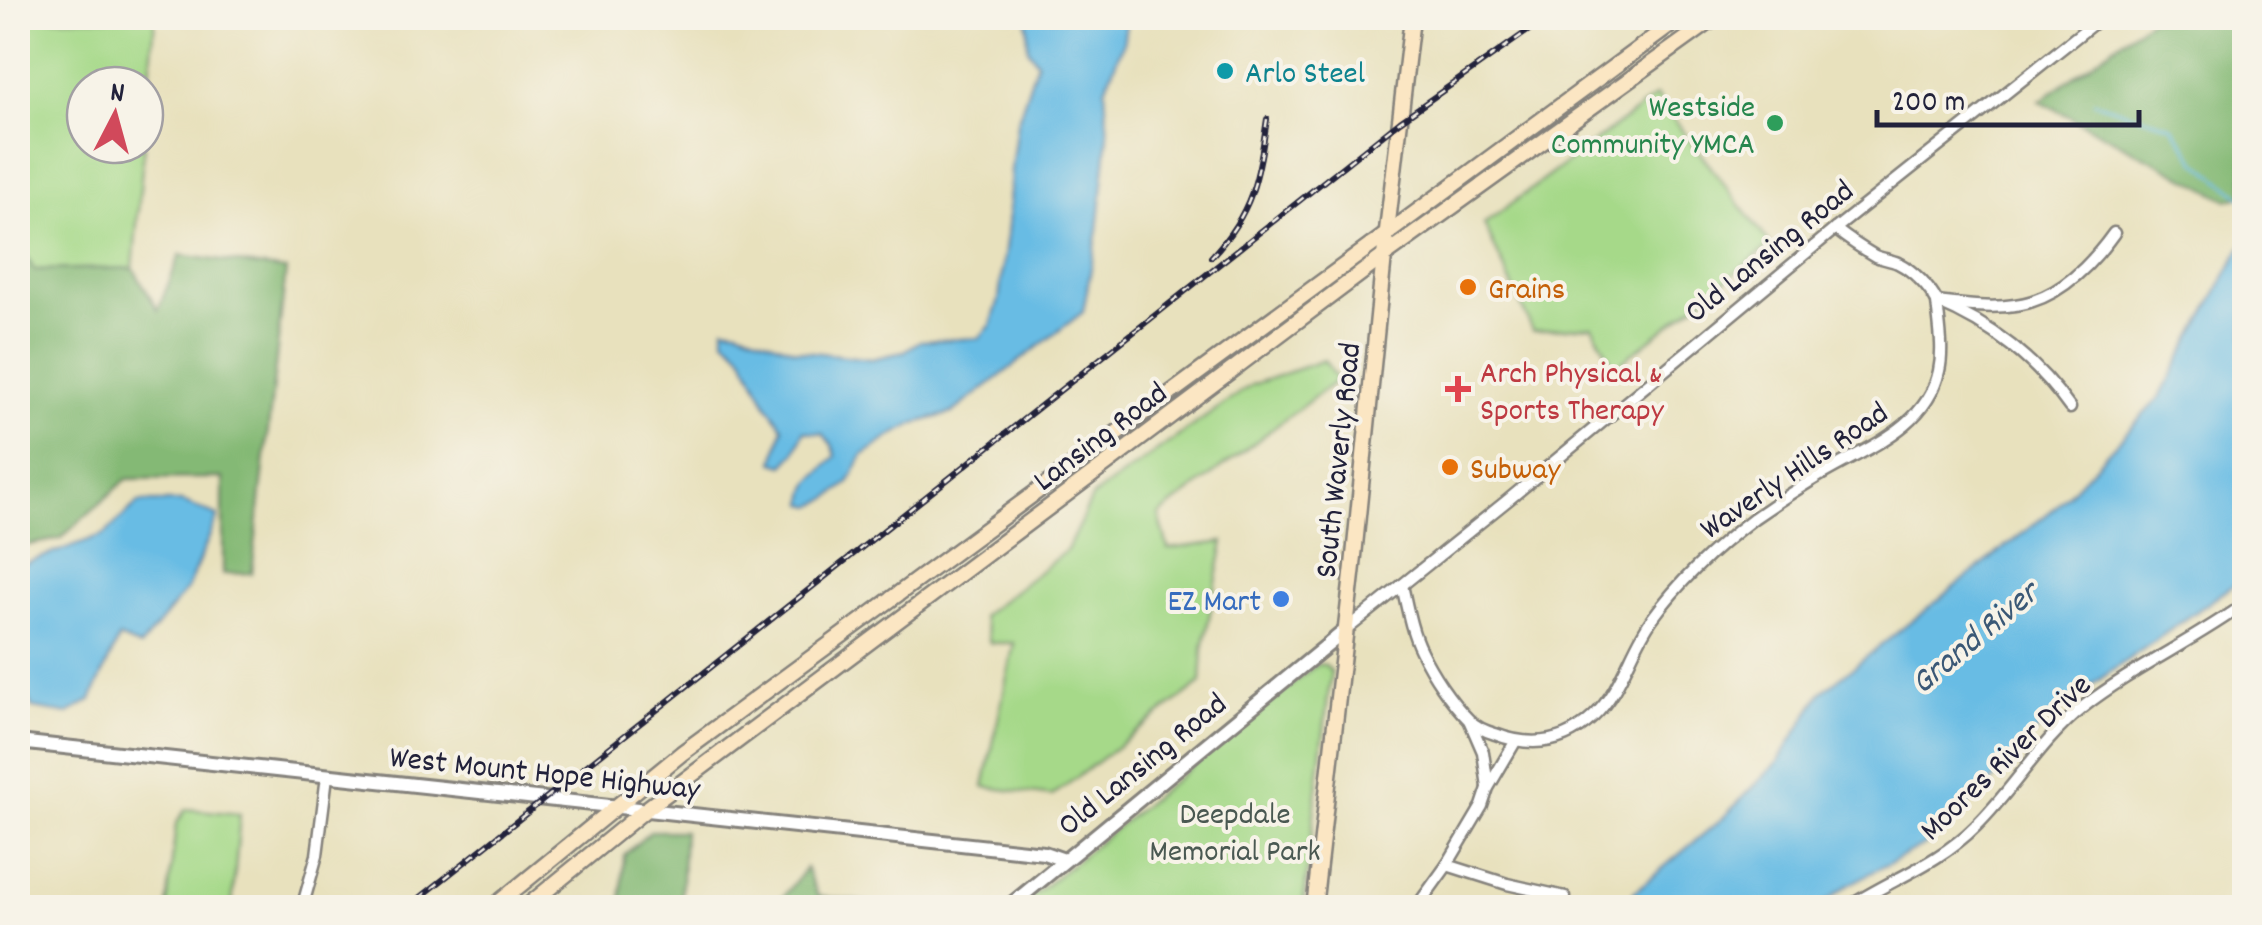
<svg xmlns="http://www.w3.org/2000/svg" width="2262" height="925" font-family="Dekko,sans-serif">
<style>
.green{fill:#a6d989;stroke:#647e62;stroke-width:2.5}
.forest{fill:#84b975;stroke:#536e58;stroke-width:2.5}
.water{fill:#68bce4;stroke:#456f90;stroke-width:2.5}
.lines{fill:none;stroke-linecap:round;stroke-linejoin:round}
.stream{stroke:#68bce4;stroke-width:2.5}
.minor-casing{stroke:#85827c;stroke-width:15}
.tertiary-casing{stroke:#85827c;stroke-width:18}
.secondary-casing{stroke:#85827c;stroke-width:19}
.minor{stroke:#fff;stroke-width:10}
.tertiary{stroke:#fff;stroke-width:12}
.secondary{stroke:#fbe6c3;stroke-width:14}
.rail-casing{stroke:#22223b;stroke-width:6}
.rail{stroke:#f7f3e8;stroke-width:2.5;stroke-dasharray:8;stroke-linecap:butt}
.culture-dot{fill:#0f9aa8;stroke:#f7f3e8;stroke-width:4}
.leisure-dot{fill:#2e9e5b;stroke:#f7f3e8;stroke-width:4}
.food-dot{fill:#e8710a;stroke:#f7f3e8;stroke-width:4}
.health-dot{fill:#e0444e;stroke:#f7f3e8;stroke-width:4}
.shop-dot{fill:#3f7fe0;stroke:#f7f3e8;stroke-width:4}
.labels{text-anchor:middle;stroke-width:8;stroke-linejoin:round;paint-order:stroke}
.culture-label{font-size:32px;fill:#0d838f;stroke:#f7f3e8;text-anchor:start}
.leisure-label{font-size:32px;fill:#27864d;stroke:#f7f3e8;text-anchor:end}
.street-label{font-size:32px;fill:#22223b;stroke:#f7f3e8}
.food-label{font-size:32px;fill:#c56008;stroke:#f7f3e8;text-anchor:start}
.health-label{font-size:32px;fill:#be3a42;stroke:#f7f3e8;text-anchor:start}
.shop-label{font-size:32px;fill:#366cbe;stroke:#f7f3e8;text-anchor:end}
.park-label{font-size:32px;fill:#4a5952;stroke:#f7f3e8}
.water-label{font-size:35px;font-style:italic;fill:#3a5876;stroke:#f7f3e8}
</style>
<rect width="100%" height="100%" fill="#f7f3e8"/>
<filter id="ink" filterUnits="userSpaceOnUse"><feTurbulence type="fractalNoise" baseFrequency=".01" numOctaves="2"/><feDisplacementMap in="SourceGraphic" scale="20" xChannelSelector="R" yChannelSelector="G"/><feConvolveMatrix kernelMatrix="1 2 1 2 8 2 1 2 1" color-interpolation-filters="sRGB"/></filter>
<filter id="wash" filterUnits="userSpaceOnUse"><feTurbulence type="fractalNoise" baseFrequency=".0048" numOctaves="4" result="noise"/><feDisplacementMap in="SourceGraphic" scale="40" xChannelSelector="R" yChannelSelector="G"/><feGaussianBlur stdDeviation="2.25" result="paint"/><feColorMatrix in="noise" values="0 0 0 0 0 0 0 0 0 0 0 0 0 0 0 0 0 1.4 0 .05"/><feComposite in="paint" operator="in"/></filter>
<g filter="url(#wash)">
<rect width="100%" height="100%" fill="#e8e1bd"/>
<g class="green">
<path d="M18,18H155L145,132V85H85V145H144L133,268L34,270L18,241Z"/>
<path d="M1656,96L1771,245L1615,367L1592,326L1533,331L1484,224Z"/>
<path d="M1324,360L1337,380L1159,515L1168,549L1224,542L1203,649L1201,683L1052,796L984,787L1014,643H990L982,616L1067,550L1093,496L1251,385Z"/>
<path d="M1317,664L1325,665L1331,672L1303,907H1019Z"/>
<path d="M186,809L240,814L232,907H167L176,824Z"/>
</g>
<g class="forest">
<path d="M2152,18H2244V195L2228,200L2040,101Z"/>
<path d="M18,241L34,270L133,268L158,310L180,255L286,270L252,573L223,574V478L127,479L60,539L18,547Z"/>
<path d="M651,831H684L681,907H621L624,855Z"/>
<path d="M806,868L818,896L869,903L871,907H775Z"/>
</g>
<g class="water">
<path d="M1027,18H1127L1123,44L1105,89L1108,136L1098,230L1083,312L952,413L916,423L893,435L863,455L849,483L829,498L813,506L805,504C806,477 820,475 836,456L832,445L823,434L804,431L795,453L784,465L774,462L783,427L767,404L742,354L724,338V327L738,329L795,350L871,359L903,352L920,341L979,338L991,325L999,299L1008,224L1011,168L1017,123L1037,62L1028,49Z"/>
<path d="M2244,243V578L2069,701L2041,726L1984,790L1930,842L1848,885L1820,907H1629L1634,892L1723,818L1778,762L1822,692L2056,507L2160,397Z"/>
<path d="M139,502H182L218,516L187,589L140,647L119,638L91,700L68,714L32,708L18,671V566L105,534Z"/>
</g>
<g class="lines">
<path class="stream" d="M2094,102L2172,126L2197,162L2244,199"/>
</g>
</g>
<g filter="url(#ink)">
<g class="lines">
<defs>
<g id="minor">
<path d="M1835,229C1848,239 1861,248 1875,256C1883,259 1891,260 1898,263C1914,271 1929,287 1937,302C1991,324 2037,361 2070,408"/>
<path d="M1402,585C1407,607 1411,631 1421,651C1432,674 1450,701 1469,720C1476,727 1485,731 1495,734C1531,748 1564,744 1593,717C1622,690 1630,650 1652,619C1680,580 1716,547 1754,518C1777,502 1800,487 1824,473C1868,447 1927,427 1939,371C1944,349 1939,324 1937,302C1962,305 1990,309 2015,305C2057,300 2091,265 2114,233"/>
<path d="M1346,630L1508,500L1835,229L2100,18"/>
<path d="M1470,722L1483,752L1488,787"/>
<path d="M1447,865L1507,884L1565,897"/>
<path d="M302,908L317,855L327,776"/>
<path d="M1416,908L1447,865L1482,806L1488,788L1515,742"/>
<path d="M1847,908C1891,879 1937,865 1976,826C2014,789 2041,740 2083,707C2133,668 2193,641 2244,604"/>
</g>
<g id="tertiary">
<path d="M18,742L1044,853L1064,860"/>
<path d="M1007,908L1346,630"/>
</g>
<g id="secondary">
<path d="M492,908L682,753L1680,18"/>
<path d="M525,908L645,810L1384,256L1715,18"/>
<path d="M1314,908L1353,566L1384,256L1412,18"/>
</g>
</defs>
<use href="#minor" class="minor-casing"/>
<use href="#tertiary" class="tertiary-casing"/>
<use href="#secondary" class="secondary-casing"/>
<use href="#minor" class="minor"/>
<use href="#tertiary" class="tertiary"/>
<use href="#secondary" class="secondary"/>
<defs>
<g id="rail">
<path d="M1211,257C1253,212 1258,179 1267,119"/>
<path d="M407,908L1400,121L1546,18"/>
</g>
</defs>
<use href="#rail" class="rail-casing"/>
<use href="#rail" class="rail"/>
</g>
</g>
<circle class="culture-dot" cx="1225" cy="71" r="10"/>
<circle class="leisure-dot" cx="1775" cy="123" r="10"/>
<g class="food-dot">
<circle cx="1468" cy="287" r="10"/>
<circle cx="1450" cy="467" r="10"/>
</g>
<path class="health-dot" d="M1453 374h10v10h10v10h-10v10h-10v-10h-10v-10h10z"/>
<circle class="shop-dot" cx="1281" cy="599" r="10"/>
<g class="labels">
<g class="culture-label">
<text x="1245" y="82">Arlo Steel</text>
</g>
<g class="leisure-label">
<text x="1755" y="116">Westside<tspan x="1755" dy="37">Community YMCA</tspan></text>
</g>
<g class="street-label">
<text transform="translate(1768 250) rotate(-39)" y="11">Old Lansing Road</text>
<text transform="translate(1099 435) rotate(-37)" y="11">Lansing Road</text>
<text transform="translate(1336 460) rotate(-84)" y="11">South Waverly Road</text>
<text transform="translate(1793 469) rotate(-34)" y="11">Waverly Hills Road</text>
<text transform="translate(2004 756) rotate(-44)" y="11">Moores River Drive</text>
<text transform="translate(1141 763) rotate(-39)" y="11">Old Lansing Road</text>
<text transform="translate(545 771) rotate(6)" y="11">West Mount Hope Highway</text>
</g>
<g class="food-label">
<text x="1488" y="298">Grains</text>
<text x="1470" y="478">Subway</text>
</g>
<g class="health-label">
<text x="1480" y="382">Arch Physical &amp;<tspan x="1480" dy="37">Sports Therapy</tspan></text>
</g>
<g class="shop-label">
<text x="1261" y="610">EZ Mart</text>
</g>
<g class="park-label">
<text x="1235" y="823">Deepdale<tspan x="1235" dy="37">Memorial Park</tspan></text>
</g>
<g class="water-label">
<text transform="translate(1973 636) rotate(-40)" y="12">Grand River</text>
</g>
</g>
<rect width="2262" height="925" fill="none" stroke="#f7f3e8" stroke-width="60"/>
<g transform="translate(115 115) rotate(6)"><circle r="48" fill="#f7f3e8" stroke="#a29fa3" stroke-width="2.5"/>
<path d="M0-8L18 38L0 25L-18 38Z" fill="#d1495b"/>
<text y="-15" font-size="28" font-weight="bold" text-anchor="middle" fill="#22223b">N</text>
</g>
<path d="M1877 110v15h262v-15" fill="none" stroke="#22223b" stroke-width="5"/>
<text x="1892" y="110" font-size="30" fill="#22223b" stroke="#f7f3e8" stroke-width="8" paint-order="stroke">200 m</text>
</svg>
